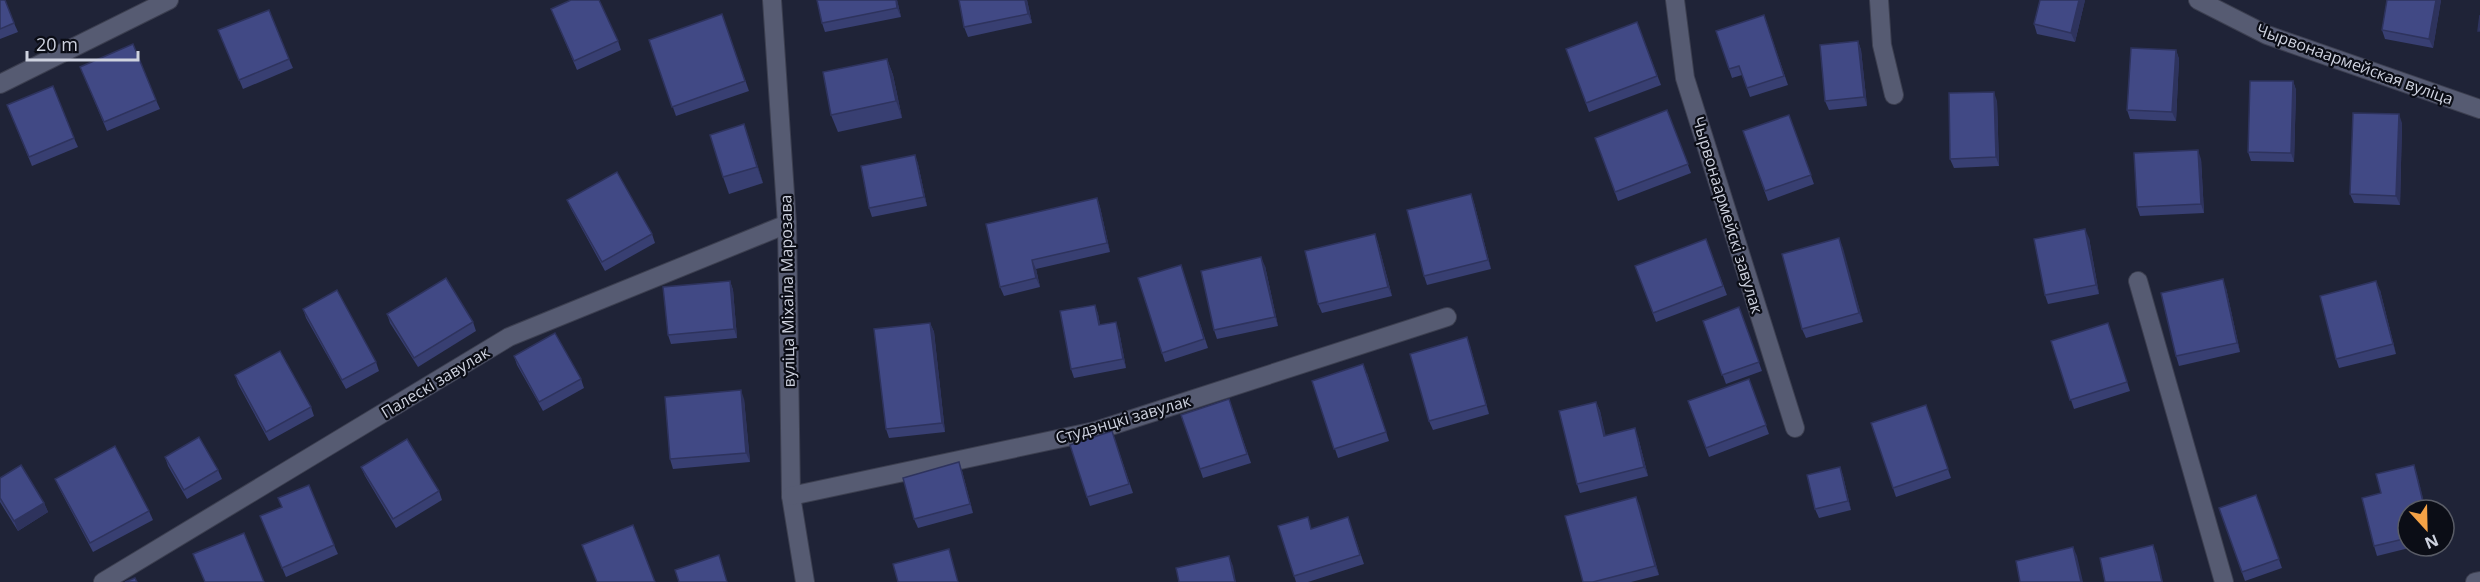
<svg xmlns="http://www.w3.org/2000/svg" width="2480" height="582" font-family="'Open Sans',sans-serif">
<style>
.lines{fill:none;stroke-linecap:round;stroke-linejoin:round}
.service-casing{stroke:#3c3f50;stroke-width:20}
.minor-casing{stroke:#3c3f50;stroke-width:20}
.service{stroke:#565b72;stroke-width:18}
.minor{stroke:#565b72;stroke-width:18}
.wall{fill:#383f72}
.shaded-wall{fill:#2e335d}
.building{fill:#414985;stroke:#2e335d;stroke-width:1.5}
.labels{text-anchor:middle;stroke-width:4.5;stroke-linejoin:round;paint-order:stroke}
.street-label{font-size:16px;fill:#ced2df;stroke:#0b0d16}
</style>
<rect width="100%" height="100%" fill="#1f2337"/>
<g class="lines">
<defs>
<g id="service">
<path d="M1879,0L1882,45L1894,95"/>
<path d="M2138,281L2224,582"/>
</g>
<g id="minor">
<path d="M772,0L787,224L791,496L805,582"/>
<path d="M1675,0L1685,78L1795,428"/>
<path d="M2198,0L2267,35L2480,109"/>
<path d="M0,84L169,0"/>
<path d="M791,496L1095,431L1447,317"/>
<path d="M103,582L509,337L787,224"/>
<path d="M2475,582L2480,581"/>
</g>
</defs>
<use href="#service" class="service-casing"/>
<use href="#minor" class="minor-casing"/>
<use href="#service" class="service"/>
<use href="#minor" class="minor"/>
</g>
<g class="wall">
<path d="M0,0L14,23L18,32L0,39Z"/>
<path d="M817,0H897L901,17L825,32L822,23Z"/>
<path d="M1027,0L1032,23L968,37L964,27Z"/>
<path d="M2085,0L2075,42L2037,34L2034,24Z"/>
<path d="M2441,0L2433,48L2385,39L2382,30Z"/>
<path d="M551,9L618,41L621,50L577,70Z"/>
<path d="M722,14L749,91L676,116L649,40Z"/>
<path d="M1764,15L1788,85L1750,97L1742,75L1732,78L1716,31Z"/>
<path d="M1637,22L1661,85L1589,112L1566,49Z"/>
<path d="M218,30L289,59L293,68L243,89Z"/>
<path d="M1858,41L1861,50L1867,106L1829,110L1825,101Z"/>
<path d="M2176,50L2179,59L2176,121L2130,119L2127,110Z"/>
<path d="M887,59L893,75L902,118L838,132L831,115Z"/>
<path d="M80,67L156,100L160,109L107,131Z"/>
<path d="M2293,81L2296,90L2294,162L2251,161L2248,152Z"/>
<path d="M1997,101L1999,166L1954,168L1950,159Z"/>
<path d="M7,105L74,138L78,147L32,166Z"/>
<path d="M1667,110L1691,173L1618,201L1595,138Z"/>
<path d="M1789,115L1814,184L1768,201L1743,131Z"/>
<path d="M2402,123L2400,205L2354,203L2350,194Z"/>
<path d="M744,124L763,183L729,194L723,177Z"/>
<path d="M915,155L918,164L927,206L872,217L869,208Z"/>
<path d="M2201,159L2204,213L2140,216L2137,207Z"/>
<path d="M1471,194L1474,203L1491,269L1427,285L1424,276Z"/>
<path d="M1097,198L1100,207L1110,252L1036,269L1040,287L1004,296L1000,287Z"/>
<path d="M567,200L652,234L655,243L605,271L571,209Z"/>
<path d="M1375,234L1378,243L1392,296L1322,313L1318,304Z"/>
<path d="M1839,238L1863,322L1806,338L1802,329Z"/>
<path d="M2089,238L2099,294L2048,304L2045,295Z"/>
<path d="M1706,239L1727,295L1656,322L1635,266Z"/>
<path d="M1181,265L1208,348L1165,362L1162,353Z"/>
<path d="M1265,266L1278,326L1217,339L1214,330Z"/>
<path d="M730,281L733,290L737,338L671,344L668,335Z"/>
<path d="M2226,288L2240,352L2179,366L2176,356Z"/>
<path d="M2380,290L2396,354L2339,368L2336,359Z"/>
<path d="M1095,305L1098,314L1100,325L1119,331L1126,368L1074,378L1071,369Z"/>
<path d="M1739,307L1762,371L1726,384L1703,321Z"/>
<path d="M303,309L376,362L379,371L346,389L306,318Z"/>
<path d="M387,314L473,322L476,331L418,367L390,323Z"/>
<path d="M930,323L934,332L945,432L889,438L886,429Z"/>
<path d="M2108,323L2130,391L2074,409L2051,341Z"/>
<path d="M1470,346L1489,414L1433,430L1429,421Z"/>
<path d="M514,356L581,379L584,388L543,411L517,365Z"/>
<path d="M1367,373L1389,441L1338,458L1312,381Z"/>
<path d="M235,375L311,407L314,416L269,441L238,384Z"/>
<path d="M1749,379L1769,434L1709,457L1688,401Z"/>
<path d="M744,399L750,462L673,469L670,459Z"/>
<path d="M1229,399L1251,463L1203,478L1181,415Z"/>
<path d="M1596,402L1600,411L1605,435L1638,437L1648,476L1580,493L1577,484Z"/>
<path d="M1926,405L1951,478L1896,497L1871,423Z"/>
<path d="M1112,431L1133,493L1090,506L1070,445Z"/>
<path d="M165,457L218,470L222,479L187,499L168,466Z"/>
<path d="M361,467L439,491L442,500L396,528L365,476Z"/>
<path d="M1840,467L1843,476L1851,510L1819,518L1815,509Z"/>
<path d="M962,471L973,513L918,528L914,519Z"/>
<path d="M2417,474L2408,510V546H2417L2377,556L2374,546L2381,493Z"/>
<path d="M0,478L44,503L48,512L18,531L0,502Z"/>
<path d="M55,479L149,511L153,520L93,552L59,488Z"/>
<path d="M2256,495L2282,568L2245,581L2219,508Z"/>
<path d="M1636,497L1659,575L1631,582H1583Z"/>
<path d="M282,507L334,545L338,554L286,577L260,516Z"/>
<path d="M1348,517L1364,564L1308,582H1296L1278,526L1312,529Z"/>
</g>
<g class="shaded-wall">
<path d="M896,0H897L901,17L897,8Z"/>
<path d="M1025,0H1027L1032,23L1028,14Z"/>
<path d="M2079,0H2085L2075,42L2071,33Z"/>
<path d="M2436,0H2441L2433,48L2429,39Z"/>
<path d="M1858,41L1861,50L1867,106L1864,97Z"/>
<path d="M2176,50L2179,59L2176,121L2172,112Z"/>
<path d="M887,59L893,75L902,118L896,101Z"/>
<path d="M2293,81L2296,90L2294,162L2291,153Z"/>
<path d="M1994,92L1997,101L1999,166L1996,157Z"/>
<path d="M2399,114L2402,123L2400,205L2396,196Z"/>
<path d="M744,124L750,141L763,183L757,167Z"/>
<path d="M2198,150L2201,159L2204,213L2201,204Z"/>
<path d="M915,155L918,164L927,206L924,197Z"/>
<path d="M1471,194L1474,203L1491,269L1488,260Z"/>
<path d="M1097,198L1100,207L1110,252L1107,243Z"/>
<path d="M2085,229L2089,238L2099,294L2096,285Z"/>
<path d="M1375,234L1378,243L1392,296L1388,287Z"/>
<path d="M1839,238L1843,248L1863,322L1859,313Z"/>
<path d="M1261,257L1265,266L1278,326L1275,317Z"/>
<path d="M1032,260L1036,269L1040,287L1036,278Z"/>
<path d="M2223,279L2226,288L2240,352L2237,343Z"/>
<path d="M730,281L733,290L737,338L734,329Z"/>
<path d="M2376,281L2380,290L2396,354L2393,344Z"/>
<path d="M1095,305L1098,314L1102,334L1099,325Z"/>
<path d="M1116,322L1119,331L1126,368L1123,359Z"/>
<path d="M930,323L934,332L945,432L942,423Z"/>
<path d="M1467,337L1470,346L1489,414L1486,405Z"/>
<path d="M741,390L744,399L750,462L746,453Z"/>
<path d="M1596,402L1600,411L1608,445L1604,436Z"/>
<path d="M1635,428L1638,437L1648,476L1644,467Z"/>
<path d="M959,462L962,471L973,513L970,504Z"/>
<path d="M2414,465L2417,474L2426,510H2425Z"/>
<path d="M1840,467L1843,476L1851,510L1848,501Z"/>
<path d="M1636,497L1640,506L1659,575L1655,566Z"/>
<path d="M44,503L48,512L18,531L14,521Z"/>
<path d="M2153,545L2157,554L2163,582H2162Z"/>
<path d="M2073,547L2077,556L2083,582H2081Z"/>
<path d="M1229,556L1233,566L1236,582H1235Z"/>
</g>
<g class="building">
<path d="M0,0H5L14,23L0,29Z"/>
<path d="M571,0H599L618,41L574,61L551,9Z"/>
<path d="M817,0H896L897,8L822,23Z"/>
<path d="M959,0H1025L1028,14L964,27Z"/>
<path d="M2040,0H2079L2071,33L2034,24Z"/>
<path d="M2387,0H2436L2429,39L2382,30Z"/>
<path d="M269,10L289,59L239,80L218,30Z"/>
<path d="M722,14L745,81L672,107L649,40Z"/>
<path d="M1764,15L1784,76L1747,88L1739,66L1729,69L1716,31Z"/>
<path d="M2480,15V31H2478Z"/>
<path d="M1637,22L1657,76L1586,103L1566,49Z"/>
<path d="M1858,41L1864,97L1825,101L1820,45Z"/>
<path d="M133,44L156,100L104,122L80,67Z"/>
<path d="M2131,48L2176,50L2172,112L2127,110Z"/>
<path d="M887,59L896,101L831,115L823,72Z"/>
<path d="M2250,81H2293L2291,153L2248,152Z"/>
<path d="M53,86L74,138L29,157L7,105Z"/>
<path d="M1994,92L1996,157L1950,159L1949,93Z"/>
<path d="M1667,110L1688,164L1615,192L1595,138Z"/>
<path d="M2353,113L2399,114L2396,196L2350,194Z"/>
<path d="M1789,115L1811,175L1765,191L1743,131Z"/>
<path d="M744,124L757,167L723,177L710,135Z"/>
<path d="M2198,150L2201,204L2137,207L2134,153Z"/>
<path d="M915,155L924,197L869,208L861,166Z"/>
<path d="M617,172L652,234L602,262L567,200Z"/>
<path d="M1471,194L1488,260L1424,276L1407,210Z"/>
<path d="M1097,198L1107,243L1032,260L1036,278L1000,287L986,224Z"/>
<path d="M2085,229L2096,285L2045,295L2034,239Z"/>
<path d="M1375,234L1388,287L1318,304L1305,251Z"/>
<path d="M1839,238L1859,313L1802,329L1782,254Z"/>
<path d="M1706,239L1723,286L1653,313L1635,266Z"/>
<path d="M1261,257L1275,317L1214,330L1201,271Z"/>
<path d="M1181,265L1204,339L1162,353L1138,278Z"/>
<path d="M446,278L473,322L414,358L387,314Z"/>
<path d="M2223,279L2237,343L2176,356L2161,293Z"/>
<path d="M730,281L734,329L668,335L663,287Z"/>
<path d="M2376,281L2393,344L2336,359L2320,296Z"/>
<path d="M337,290L376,362L342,380L303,309Z"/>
<path d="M1095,305L1099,325L1116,322L1123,359L1071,369L1060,311Z"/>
<path d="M1739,307L1759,362L1722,375L1703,321Z"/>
<path d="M930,323L942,423L886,429L874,329Z"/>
<path d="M2108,323L2127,382L2070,400L2051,341Z"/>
<path d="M555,333L581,379L539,402L514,356Z"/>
<path d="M1467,337L1486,405L1429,421L1410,354Z"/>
<path d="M280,351L311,407L266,432L235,375Z"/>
<path d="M1363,364L1386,432L1334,449L1312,381Z"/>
<path d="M1749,379L1766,425L1706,448L1688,401Z"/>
<path d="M741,390L746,453L670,459L665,397Z"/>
<path d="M1229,399L1247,454L1200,469L1181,415Z"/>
<path d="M1596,402L1604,436L1635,428L1644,467L1577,484L1559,411Z"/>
<path d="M1926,405L1948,469L1893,488L1871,423Z"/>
<path d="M1112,431L1129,484L1087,497L1070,445Z"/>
<path d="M199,437L218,470L184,490L165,457Z"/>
<path d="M407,439L439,491L393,519L361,467Z"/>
<path d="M115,446L149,511L90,543L55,479Z"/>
<path d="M959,462L970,504L914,519L903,478Z"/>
<path d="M21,465L44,503L14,521L0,498V478Z"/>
<path d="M2414,465L2425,510H2408V538L2374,546L2362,498L2381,493L2376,474Z"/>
<path d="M1840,467L1848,501L1815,509L1807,475Z"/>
<path d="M309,485L334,545L282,568L260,516L282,507L278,498Z"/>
<path d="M2256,495L2279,559L2242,572L2219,508Z"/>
<path d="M1636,497L1655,566L1593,582H1583L1565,516Z"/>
<path d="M1308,517L1311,529L1348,517L1360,555L1294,576L1278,526Z"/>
<path d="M633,525L655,582H597L582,545Z"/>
<path d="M244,533L264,582H205L193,554Z"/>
<path d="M2153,545L2162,582H2105L2100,558Z"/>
<path d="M2073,547L2081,582H2020L2016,561Z"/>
<path d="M949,549L958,582H898L893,564Z"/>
<path d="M719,555L727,582H679L675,570Z"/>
<path d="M1229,556L1235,582H1179L1176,568Z"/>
<path d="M135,578L137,582H125Z"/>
</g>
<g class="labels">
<g class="street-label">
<text transform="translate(2355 64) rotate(20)" y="6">Чырвонаармейская вуліца</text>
<text transform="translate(1728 215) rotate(73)" y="6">Чырвонаармейскі завулак</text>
<text transform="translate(787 291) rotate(-91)" y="6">вуліца Міхаіла Марозава</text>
<text transform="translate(435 382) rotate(-31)" y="6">Палескі завулак</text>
<text transform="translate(1123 419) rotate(-16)" y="6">Студэнцкі завулак</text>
</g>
</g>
<g transform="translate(2426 528) rotate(158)"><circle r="28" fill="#0b0d16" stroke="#595c66" stroke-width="1.5"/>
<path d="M0-4.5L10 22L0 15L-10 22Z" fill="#f5a246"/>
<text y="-9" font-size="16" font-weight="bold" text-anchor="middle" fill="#ced2df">N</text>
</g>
<path d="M27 51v9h111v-9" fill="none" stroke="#ced2df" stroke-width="3"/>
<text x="36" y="51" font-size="18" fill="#ced2df" stroke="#0b0d16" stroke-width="4.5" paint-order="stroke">20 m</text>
</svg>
